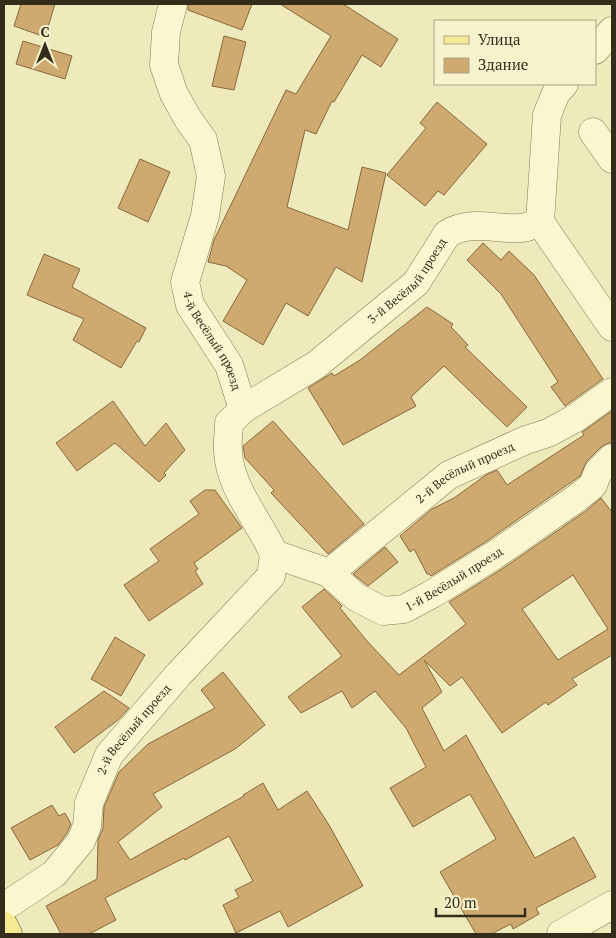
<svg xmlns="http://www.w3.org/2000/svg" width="616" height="938" font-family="'PT Serif',serif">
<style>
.building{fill:#cfaa70;stroke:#87683a;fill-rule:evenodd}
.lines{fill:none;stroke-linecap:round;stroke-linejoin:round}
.minor-casing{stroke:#877a55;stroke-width:29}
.major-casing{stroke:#54462a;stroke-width:29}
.minor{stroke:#faf6cf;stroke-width:28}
.major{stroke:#f5ea91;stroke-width:28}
.labels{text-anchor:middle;stroke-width:4.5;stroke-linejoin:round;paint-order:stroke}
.street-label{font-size:12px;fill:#352d1b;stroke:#f6f2cc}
</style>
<rect width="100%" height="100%" fill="#efeabc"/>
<g class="building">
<path d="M21,4H55L45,37L14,26Z"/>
<path d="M188,4H252L242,30L188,10Z"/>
<path d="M280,4H343L398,39L381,67L362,55L334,102L332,101L316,134L305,130L287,207L348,230L362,167L386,173L362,282L336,267L308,316L286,303L263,345L223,321L247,280L226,266L208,262L214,240L286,90L296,94L331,36Z"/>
<path d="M224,36L246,42L234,90L212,86Z"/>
<path d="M23,41L72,56L65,79L16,64Z"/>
<path d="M437,102L487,144L444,195L438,191L425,206L387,175L426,128L420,123Z"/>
<path d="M140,159L170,172L148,222L118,208Z"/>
<path d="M483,243L501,260L509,251L534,275L603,379L565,406L551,387L558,382L501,294L467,260Z"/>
<path d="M44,254L80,269L72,287L146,328L139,342L137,341L121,368L73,340L84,319L27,295Z"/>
<path d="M427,307L453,324L451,327L468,345L465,347L527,407L507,427L444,366L411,397L416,406L343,445L308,388L332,373L334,376L360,360Z"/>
<path d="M113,401L145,446L166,423L185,450L164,473L166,475L159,482L115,443L77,471L56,443Z"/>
<path d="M612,411V443H608L601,447L587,461L580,476L484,543L431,576L429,574H427L414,549L410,552L400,536L432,509L454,498L486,475L497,470L507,485L584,435L582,432Z"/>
<path d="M273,421L364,524L328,554L271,493L274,490L245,458L243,446Z"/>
<path d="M205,490H215L242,528L194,563L198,569L195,571L203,584L149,621L124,585L159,561L150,549L199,514L190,501Z"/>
<path d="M601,498L612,512V655L572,679L577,685L548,705L546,702L502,733L462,677L450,686L424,660L442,692L422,708L444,751L466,735L535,858L574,837L596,877L536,908L539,914L513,929L511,924L491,934H476L440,872L496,839L470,794L413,827L390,788L426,767L406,728L375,691L352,708L342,691L301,713L288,697L342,656L302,607L324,589L342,606L340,608L367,641L399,675L466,624L449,602L502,569L586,511ZM573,575L608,629L558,660L522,609Z"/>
<path d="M385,547L398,562L368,586L353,574Z"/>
<path d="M115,637L145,655L121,696L91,679Z"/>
<path d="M223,672L265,725L235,749L153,794L162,807L118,842L130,860L244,796L243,795L263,783L278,810L307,791L329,825L363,886L288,927L280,911L236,933L223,905L239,897L235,890L253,881L229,836L185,860L184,858L105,898L116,920L89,934H61L46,906L97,879L98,840L103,828L104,807L119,772L148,744L215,708L201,690Z"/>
<path d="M104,691L129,708L118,720L74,753L55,727Z"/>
<path d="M52,805L59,816L65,813L71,824L67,833L58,845L30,860L11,828Z"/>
</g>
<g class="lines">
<defs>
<g id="minor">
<path id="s1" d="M173,4L166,32L164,65L174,94L188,119L203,140L211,176L205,216L185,282L190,305L229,365L243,409"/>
<path d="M595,50L612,31"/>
<path d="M593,132L612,159"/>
<path d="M540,222L547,115L556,93L564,84"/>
<path d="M540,222L612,327"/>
<path id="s2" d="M274,554C260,522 229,487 228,451C227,442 229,432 229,423L243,409L316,365L416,283L447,234C470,219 496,230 521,228C527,228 534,224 540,222"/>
<path id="s3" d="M274,554L329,573L356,597L383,611L404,609L432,594L493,556L577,498L593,485L598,472L612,458"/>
<path id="s4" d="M329,573L449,475L526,440L548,433L574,419L612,392"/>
<path id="s5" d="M4,907L54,874L81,841L87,826L89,803L109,755L179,674L271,576L274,554"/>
<path d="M561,934L612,905"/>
</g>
<path id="major" d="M4,926L8,934"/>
</defs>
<use href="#minor" class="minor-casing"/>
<use href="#major" class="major-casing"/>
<use href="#minor" class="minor"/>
<use href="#major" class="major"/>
</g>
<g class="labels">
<g class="street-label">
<text dy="4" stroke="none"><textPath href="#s2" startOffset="372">3-й Весёлый проезд</textPath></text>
<text dy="4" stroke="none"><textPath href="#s1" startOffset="359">4-й Весёлый проезд</textPath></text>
<text dy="4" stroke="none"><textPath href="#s4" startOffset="170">2-й Весёлый проезд</textPath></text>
<text dy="4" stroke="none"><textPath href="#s3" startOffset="204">1-й Весёлый проезд</textPath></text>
<text dy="4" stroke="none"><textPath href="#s5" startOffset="229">2-й Весёлый проезд</textPath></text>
</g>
</g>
<rect width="616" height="938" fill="none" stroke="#352d1b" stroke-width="10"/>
<rect x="434" y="20" width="162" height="65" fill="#f6f2cc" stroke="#a9a385"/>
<rect x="444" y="36" width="25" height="8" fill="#f5ea91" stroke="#a9a385"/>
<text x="478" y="45" font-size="15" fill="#352d1b">Улица</text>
<rect x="444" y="58" width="25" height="15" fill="#cfaa70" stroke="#a9a385"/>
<text x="478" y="70" font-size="15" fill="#352d1b">Здание</text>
<g transform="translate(45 45)" stroke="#f6f2cc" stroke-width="4" paint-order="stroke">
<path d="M0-4L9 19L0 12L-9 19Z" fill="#352d1b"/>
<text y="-8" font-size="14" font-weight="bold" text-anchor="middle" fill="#352d1b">С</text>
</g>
<path d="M436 908v8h89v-8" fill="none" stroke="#352d1b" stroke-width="2.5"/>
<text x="444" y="908" font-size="15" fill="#352d1b" stroke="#f6f2cc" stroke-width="4" paint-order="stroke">20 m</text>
</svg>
